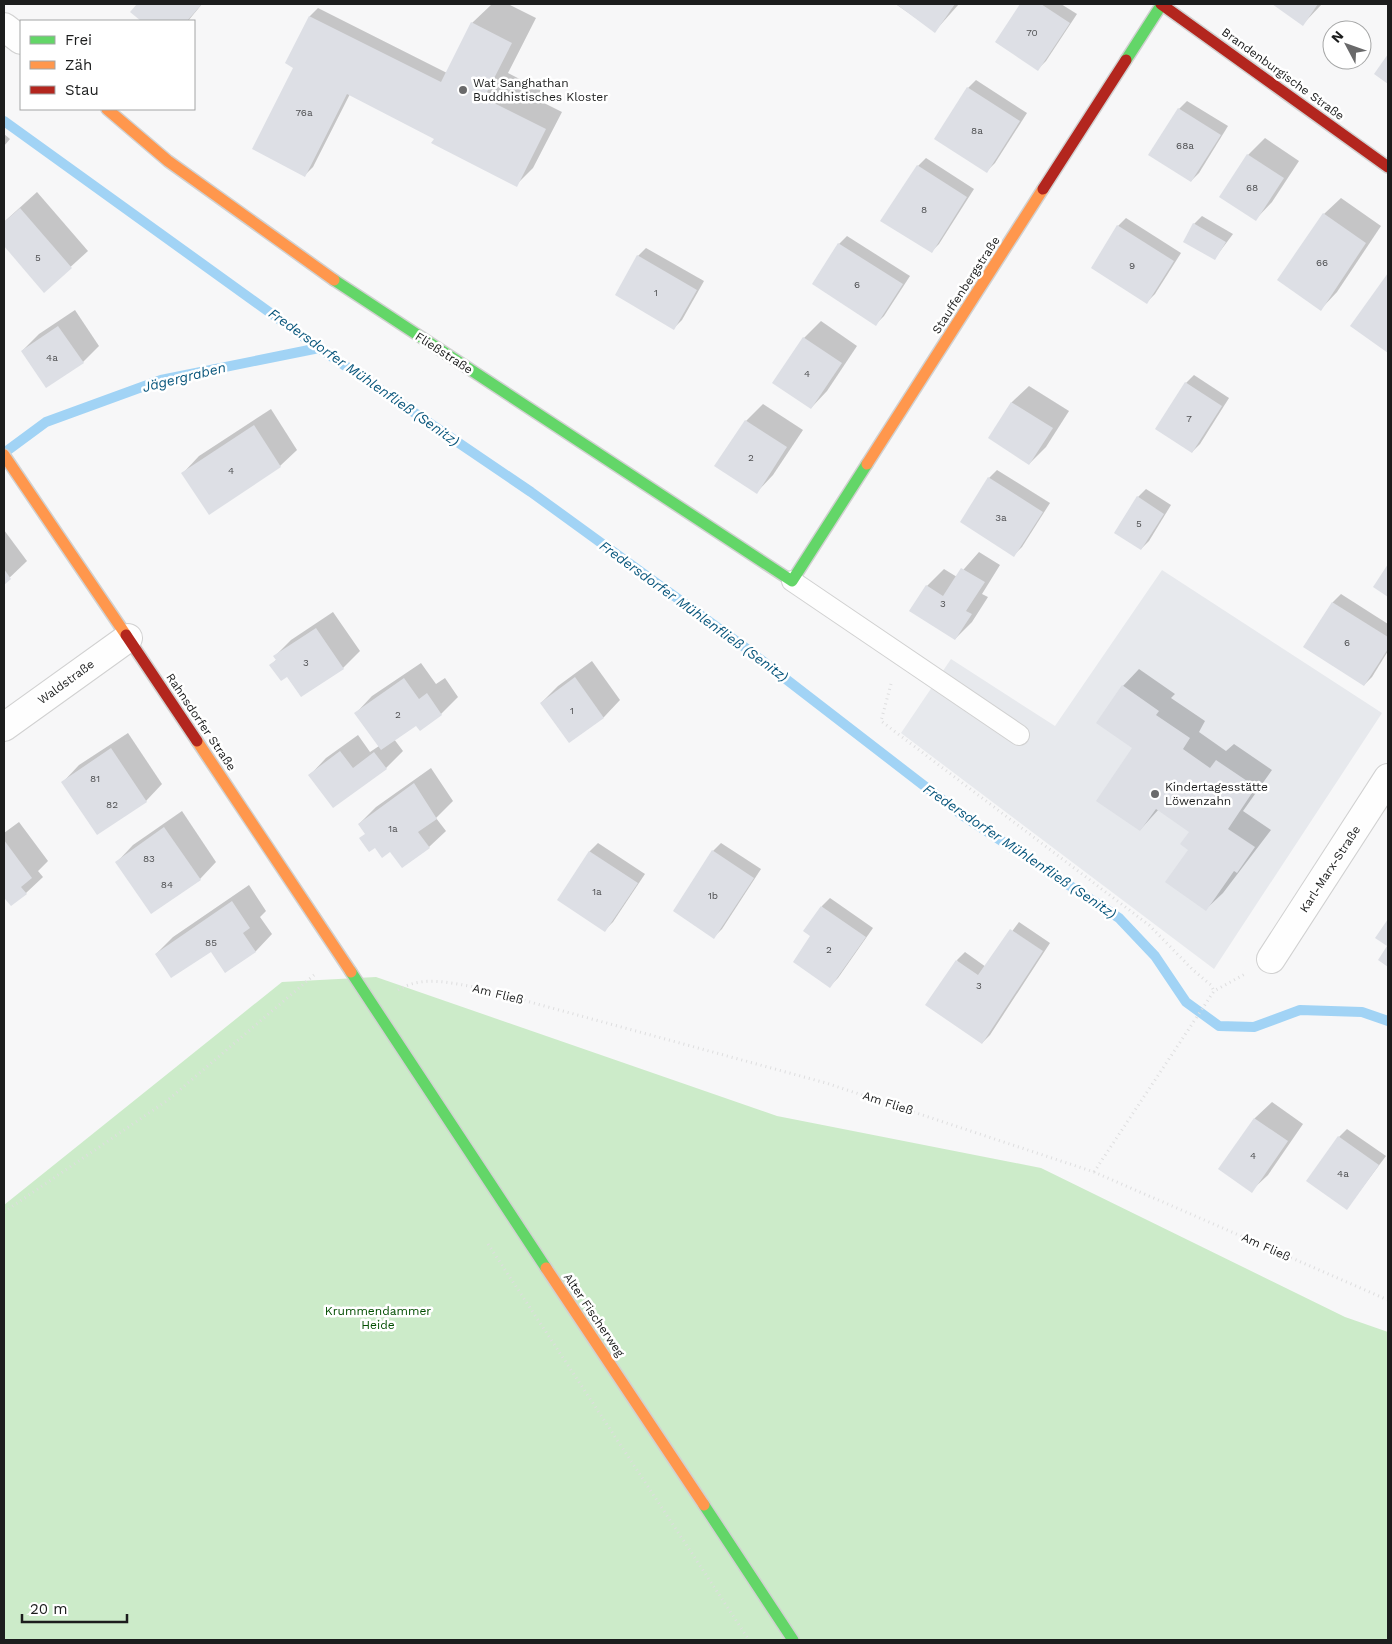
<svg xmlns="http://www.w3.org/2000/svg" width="1392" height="1644" font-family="'Work Sans',sans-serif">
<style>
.built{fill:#e7e9ed}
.green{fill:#ccebc9}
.shadow{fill:#0003}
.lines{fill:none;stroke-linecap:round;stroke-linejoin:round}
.stream{stroke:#a1d3f5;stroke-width:10}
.building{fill:#dddfe5}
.lane-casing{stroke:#d1d1d1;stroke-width:22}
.street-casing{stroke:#d1d1d1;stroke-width:30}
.fast-casing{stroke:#d1d1d1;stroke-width:14}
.slow-casing{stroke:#d1d1d1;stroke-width:14}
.jam-casing{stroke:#d1d1d1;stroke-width:14}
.path{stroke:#dededf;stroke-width:3;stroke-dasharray:1 4;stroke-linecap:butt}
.lane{stroke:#fefefe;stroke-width:20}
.street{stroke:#fefefe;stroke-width:28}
.fast{stroke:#63d668;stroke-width:11}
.slow{stroke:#ff974d;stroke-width:11}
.jam{stroke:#b3261e;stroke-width:11}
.poi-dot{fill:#69696a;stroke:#fff;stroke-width:2}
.labels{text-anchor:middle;stroke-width:5;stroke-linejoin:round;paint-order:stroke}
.number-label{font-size:10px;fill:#4f5052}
.street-label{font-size:12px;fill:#1c1d1d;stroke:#fff}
.poi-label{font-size:12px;fill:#1c1d1d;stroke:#fff;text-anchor:start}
.park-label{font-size:12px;fill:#024d00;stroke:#fff}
.water-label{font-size:14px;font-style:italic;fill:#0a577d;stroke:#fff}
</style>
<rect width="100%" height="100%" fill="#f7f7f8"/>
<path class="built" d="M1162,570L1382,713L1214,969L901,733L951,659L1055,726Z"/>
<path class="green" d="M376,977L777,1116L1041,1168L1345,1317L1388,1332V1640H4V1205L282,982Z"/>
<g class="shadow">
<path d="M138,4H202L188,21H143L132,12Z"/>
<path d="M492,4H508L536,18L508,73L541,90L536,99L562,112L533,168L516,185L435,138L350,94L313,167L305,175L295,67L287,63L310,16L318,8L447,73L472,23Z"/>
<path d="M959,4L935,31L897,5L898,4Z"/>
<path d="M1021,4H1061L1077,14L1046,61L1038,69L996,42Z"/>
<path d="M1274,4H1322L1303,24Z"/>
<path d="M976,80L1027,113L995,163L987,171L968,88Z"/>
<path d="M1187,101L1228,126L1199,173L1191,181L1179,109Z"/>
<path d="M4,134L10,139L4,146Z"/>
<path d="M1265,138L1299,161L1272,202L1256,219L1248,155Z"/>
<path d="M926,158L974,189L939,244L931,252L918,166Z"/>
<path d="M37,192L88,251L44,291L4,244V222Z"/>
<path d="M1341,198L1381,226L1337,292L1321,309L1324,214Z"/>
<path d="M1202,216L1233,234L1215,258L1194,224Z"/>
<path d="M1126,218L1181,253L1155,294L1147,302L1118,226Z"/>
<path d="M847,236L910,276L884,316L876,324L814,284L839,244Z"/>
<path d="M646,248L704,281L682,320L674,328L638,256Z"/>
<path d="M1388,275V351L1352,325Z"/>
<path d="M75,310L99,346L83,362L22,351L39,334Z"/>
<path d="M821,321L857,346L827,391L811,408L804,338Z"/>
<path d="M1194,375L1229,398L1200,444L1192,452L1186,383Z"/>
<path d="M1029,386L1069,411L1046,447L1029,464L990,438L1012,402Z"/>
<path d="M763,404L803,430L773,475L757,492L716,465L746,421Z"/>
<path d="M271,409L297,450L280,466L183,473L199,456Z"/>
<path d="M997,470L1050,503L1022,547L1014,555L989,478Z"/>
<path d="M1146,489L1171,505L1149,541L1141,549L1138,497Z"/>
<path d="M4,530L27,561L4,583Z"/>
<path d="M979,552L1000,565L982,594L988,597L972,622L955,639L927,586L944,569L957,577Z"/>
<path d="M1341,594L1388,624V651L1372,677L1364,685L1305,647L1333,602Z"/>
<path d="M333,612L360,651L343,668L288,675L271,665L277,659L275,656L291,640Z"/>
<path d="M592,661L620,700L604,717L569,742L541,703L558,686Z"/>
<path d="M421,663L436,684L445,678L458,697L441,714L420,729L416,724L394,739L403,751L386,768L310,775L326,758L358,735L370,752L379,746L356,713L372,696Z"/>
<path d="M1139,669L1175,694L1171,698L1205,721L1199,732L1226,751L1234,744L1272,770L1243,811L1271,830L1223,893L1206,909L1190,849L1191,831L1159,809L1140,830L1134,748L1123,686Z"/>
<path d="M128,733L162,784L146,801L63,782L79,765Z"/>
<path d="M431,768L453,801L436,818L446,831L429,847L391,850L375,846L359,824L376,807Z"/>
<path d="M182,811L216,862L200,879L117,862L133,845Z"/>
<path d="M19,822L48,861L38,871L43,877L26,893L4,898V833Z"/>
<path d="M598,843L645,874L613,922L605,930L559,899L590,851Z"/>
<path d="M721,843L761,869L722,929L714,937L713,851Z"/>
<path d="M249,885L266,911L260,917L272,934L256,951L226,971L211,950L156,954L173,937Z"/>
<path d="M830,898L873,928L838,978L830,986L822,906Z"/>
<path d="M1019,922L1050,943L990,1035L982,1043L957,960L965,952L986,967Z"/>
<path d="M1272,1102L1303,1124L1268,1175L1251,1191L1220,1169L1255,1118Z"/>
<path d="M1347,1129L1386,1156L1347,1208L1339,1137Z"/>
</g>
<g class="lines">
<g class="stream">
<path d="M4,121L319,348L531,492L743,646L962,815L1119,918L1155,956L1186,1002L1219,1026L1254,1027L1300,1010L1362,1012L1388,1021"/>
<path d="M4,453L46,422L161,380L319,348"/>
</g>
</g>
<g class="building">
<path d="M137,4H202L187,21H141L130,12Z"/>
<path d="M896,4H955L935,33Z"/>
<path d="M1020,4H1041L1070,23L1038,71L995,42Z"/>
<path d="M1272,4H1318L1303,26Z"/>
<path d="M309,16L441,82L471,22L512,43L484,98L546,129L517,187L431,143L434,139L347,94L305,177L252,149L293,68L285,63Z"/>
<path d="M1388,54V84L1374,74Z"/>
<path d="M967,87L1020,121L987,173L934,139Z"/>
<path d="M1178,108L1221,135L1191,182L1148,155Z"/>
<path d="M1247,154L1284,178L1256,221L1219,197Z"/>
<path d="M917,165L967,197L932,253L880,221Z"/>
<path d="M20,208L72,268L44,293L4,246V222Z"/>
<path d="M1323,213L1366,243L1321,311L1277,280Z"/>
<path d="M1193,223L1226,242L1215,260L1183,242Z"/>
<path d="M1117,225L1174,261L1147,304L1091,268Z"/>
<path d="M838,243L903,284L876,326L812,284Z"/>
<path d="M637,255L697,290L674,330L615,295Z"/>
<path d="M1388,273V353L1350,326Z"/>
<path d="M58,326L84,363L46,388L21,351Z"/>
<path d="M803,337L842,363L811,409L772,383Z"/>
<path d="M1185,382L1222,406L1192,453L1155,429Z"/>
<path d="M1011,402L1053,428L1029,465L988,438Z"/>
<path d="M745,420L787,447L757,494L714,466Z"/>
<path d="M254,425L281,467L209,515L181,473Z"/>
<path d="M988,477L1043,512L1014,557L960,522Z"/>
<path d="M1137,496L1164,514L1141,550L1114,533Z"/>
<path d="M1388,564V597L1373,587Z"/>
<path d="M961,568L985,582L966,611L972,614L955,640L909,611L926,585L943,596Z"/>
<path d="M4,569L11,579L4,585Z"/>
<path d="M1332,602L1388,637V649L1364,686L1303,647Z"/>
<path d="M316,628L344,669L301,697L287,677L281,681L269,665L276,660L273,656Z"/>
<path d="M575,677L604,718L569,743L540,703Z"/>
<path d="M404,678L419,699L427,693L442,715L420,731L416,726L381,750L354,713Z"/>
<path d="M1122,685L1159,711L1156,715L1190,738L1183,749L1210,768L1216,760L1256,787L1228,829L1255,847L1237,873L1234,871L1206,911L1165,882L1188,850L1180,844L1189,832L1156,809L1140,831L1096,801L1132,748L1096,723Z"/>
<path d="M111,748L147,802L97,835L61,782Z"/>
<path d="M340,751L353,768L374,752L387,769L333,808L308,775Z"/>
<path d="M414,783L437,819L418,832L430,848L402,868L390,852L382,858L375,848L369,852L359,838L365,834L358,824Z"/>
<path d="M164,827L201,880L151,914L115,862Z"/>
<path d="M4,840L32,878L21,887L27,894L11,906L5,899L4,900Z"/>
<path d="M712,850L754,878L714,939L673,911Z"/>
<path d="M589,851L638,883L605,932L557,900Z"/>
<path d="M232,901L250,928L243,933L256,952L225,973L211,952L171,978L155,954Z"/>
<path d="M821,906L866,937L830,988L793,962L810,936L803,931Z"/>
<path d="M1388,919V967L1378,960L1387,946L1375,938Z"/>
<path d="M1010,929L1043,951L982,1044L925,1005L956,960L978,975Z"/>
<path d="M1254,1118L1288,1141L1252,1193L1218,1169Z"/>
<path d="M1338,1136L1379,1165L1347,1210L1306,1181Z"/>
</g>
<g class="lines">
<defs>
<path id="lane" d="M792,581L1019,735"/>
<g id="street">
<path d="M4,27L21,40"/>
<path d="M4,727L128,638"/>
<path d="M1271,959L1388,778"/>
</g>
<g id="fast">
<path d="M1126,60L1162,4"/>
<path d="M334,280L792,581L867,464"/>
<path d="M351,972L546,1268"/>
<path d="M704,1505L793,1640"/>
</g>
<g id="slow">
<path d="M107,109L168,161L334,280"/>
<path d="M4,455L126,635"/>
<path d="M867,464L1043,189"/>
<path d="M197,741L351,972"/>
<path d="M546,1268L704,1505"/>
</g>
<g id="jam">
<path d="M1161,4L1388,167"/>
<path d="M1043,189L1126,60"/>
<path d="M126,635L197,741"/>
</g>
</defs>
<use href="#lane" class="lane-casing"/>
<use href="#street" class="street-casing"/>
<use href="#fast" class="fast-casing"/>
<use href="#slow" class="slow-casing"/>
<use href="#jam" class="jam-casing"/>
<g class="path">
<path d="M891,684L881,721L1149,925L1193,970L1211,985L1214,991"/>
<path d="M398,990C423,975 449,983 475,987L826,1083L1094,1172L1388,1300"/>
<path d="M1094,1172L1214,991L1245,974"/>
<path d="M4,1212L168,1100L314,975"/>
<path d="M488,1244L749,1640"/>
</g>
<use href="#lane" class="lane"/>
<use href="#street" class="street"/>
<use href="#fast" class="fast"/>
<use href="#slow" class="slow"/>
<use href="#jam" class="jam"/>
</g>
<g class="poi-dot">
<circle cx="463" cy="90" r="5"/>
<circle cx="1155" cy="794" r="5"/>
</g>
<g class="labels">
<g class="number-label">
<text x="1032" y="36">70</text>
<text x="304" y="116">76a</text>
<text x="977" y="134">8a</text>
<text x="1185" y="149">68a</text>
<text x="1252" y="191">68</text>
<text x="924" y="213">8</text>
<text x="38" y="261">5</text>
<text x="1322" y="266">66</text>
<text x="1132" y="269">9</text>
<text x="857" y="288">6</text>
<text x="656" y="296">1</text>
<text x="52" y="361">4a</text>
<text x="807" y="377">4</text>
<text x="1189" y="422">7</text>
<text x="751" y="461">2</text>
<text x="231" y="474">4</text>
<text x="1001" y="521">3a</text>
<text x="1139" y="527">5</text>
<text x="943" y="607">3</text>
<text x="1347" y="646">6</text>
<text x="306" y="666">3</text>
<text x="572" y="714">1</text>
<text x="398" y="718">2</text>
<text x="95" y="782">81</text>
<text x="112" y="808">82</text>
<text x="393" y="832">1a</text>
<text x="149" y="862">83</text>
<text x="167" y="888">84</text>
<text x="597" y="895">1a</text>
<text x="713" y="899">1b</text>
<text x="211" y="946">85</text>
<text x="829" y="953">2</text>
<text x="979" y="989">3</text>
<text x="1253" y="1159">4</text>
<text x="1343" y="1177">4a</text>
</g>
<g class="street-label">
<text transform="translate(1283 74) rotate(36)" y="4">Brandenburgische Straße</text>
<text transform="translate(966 285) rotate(-57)" y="4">Stauffenbergstraße</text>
<text transform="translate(444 353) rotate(33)" y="4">Fließstraße</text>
<text transform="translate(66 682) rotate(-36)" y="4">Waldstraße</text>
<text transform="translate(201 722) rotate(56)" y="4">Rahnsdorfer Straße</text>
<text transform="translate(1330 869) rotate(-57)" y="4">Karl-Marx-Straße</text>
<text transform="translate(498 994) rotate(14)" y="4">Am Fließ</text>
<text transform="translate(888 1103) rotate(18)" y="4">Am Fließ</text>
<text transform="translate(1266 1247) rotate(24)" y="4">Am Fließ</text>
<text transform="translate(594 1315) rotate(56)" y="4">Alter Fischerweg</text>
</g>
<g class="poi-label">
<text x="473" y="87">Wat Sanghathan<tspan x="473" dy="14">Buddhistisches Kloster</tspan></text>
<text x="1165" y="791">Kindertagesstätte<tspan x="1165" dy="14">Löwenzahn</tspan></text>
</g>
<g class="park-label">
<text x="378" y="1315">Krummendammer<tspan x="378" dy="14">Heide</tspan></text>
</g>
<g class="water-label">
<text transform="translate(184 377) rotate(-14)" y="5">Jägergraben</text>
<text transform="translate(364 377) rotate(35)" y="5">Fredersdorfer Mühlenfließ (Senitz)</text>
<text transform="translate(694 611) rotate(36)" y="5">Fredersdorfer Mühlenfließ (Senitz)</text>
<text transform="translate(1020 851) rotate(34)" y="5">Fredersdorfer Mühlenfließ (Senitz)</text>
</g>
</g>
<rect width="1392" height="1644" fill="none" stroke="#1c1d1d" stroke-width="10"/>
<rect x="20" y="20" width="175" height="90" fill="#ffffff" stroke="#a4a5a5"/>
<rect x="30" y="36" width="25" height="8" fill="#63d668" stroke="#a4a5a5"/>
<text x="65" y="45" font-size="15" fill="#1c1d1d">Frei</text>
<rect x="30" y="61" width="25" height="8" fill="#ff974d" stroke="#a4a5a5"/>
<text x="65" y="70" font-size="15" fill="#1c1d1d">Zäh</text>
<rect x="30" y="86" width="25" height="8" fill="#b3261e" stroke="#a4a5a5"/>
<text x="65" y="95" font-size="15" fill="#1c1d1d">Stau</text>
<g transform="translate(1347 45) rotate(311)"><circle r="24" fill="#ffffff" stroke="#a4a5a5"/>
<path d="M0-4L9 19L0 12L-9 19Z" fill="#69696a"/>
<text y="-8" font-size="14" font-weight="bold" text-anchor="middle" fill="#1c1d1d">N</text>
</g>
<path d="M22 1614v8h105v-8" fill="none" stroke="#1c1d1d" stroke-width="2.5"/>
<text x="30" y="1614" font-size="15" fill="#1c1d1d" stroke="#ffffff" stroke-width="4" paint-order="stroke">20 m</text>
</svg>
